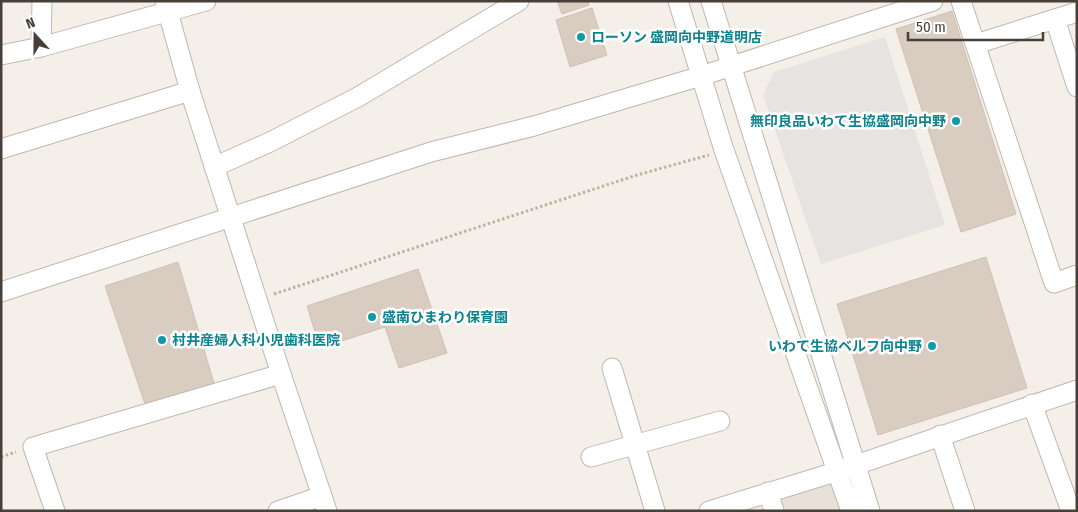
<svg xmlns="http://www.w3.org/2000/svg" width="1078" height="512" font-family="'Fira Sans Condensed','Noto Sans JP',sans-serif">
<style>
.residential{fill:#e8e1d8}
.parking{fill:#e6e3e1}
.building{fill:#d9cdc2;stroke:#d0c1b2}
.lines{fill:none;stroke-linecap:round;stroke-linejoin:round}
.minor-casing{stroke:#c0b7ac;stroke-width:21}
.path{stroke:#c1b19d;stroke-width:3;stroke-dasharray:2.5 2.5;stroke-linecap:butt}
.minor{stroke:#fff;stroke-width:19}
.culture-dot{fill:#0f9aa8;stroke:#fff;stroke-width:2}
.labels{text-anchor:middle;stroke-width:5;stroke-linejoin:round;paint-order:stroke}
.culture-label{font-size:14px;font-weight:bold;fill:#0d838f;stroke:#fff;text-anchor:start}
</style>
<rect width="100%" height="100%" fill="#f4f0e9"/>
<path class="residential" d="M832,473L846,511H773L768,492Z"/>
<path class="parking" d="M885,37L945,225L821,264L763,95L774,72Z"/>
<g class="building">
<path d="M557,1H588L589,5L562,14Z"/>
<path d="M592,8L607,55L570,67L556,20Z"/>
<path d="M952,11L1016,214L961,232L896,29Z"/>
<path d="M986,257L1027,388L878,435L837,304Z"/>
<path d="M178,262L217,393L148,413L105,286Z"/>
<path d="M418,269L447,353L399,368L385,327L320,348L307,306Z"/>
</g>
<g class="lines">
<defs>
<g id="minor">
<path d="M165,1L190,91"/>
<path d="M678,1L723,147L851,511"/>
<path d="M711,1L870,511"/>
<path d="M961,1L1054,283L1077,275"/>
<path d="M1055,19L1077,87"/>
<path d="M976,44L1077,12"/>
<path d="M41,47L42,1"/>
<path d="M1,55L41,47L206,1"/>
<path d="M1,149L190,91L281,374L327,511"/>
<path d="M214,167L270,142L358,97L519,1"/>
<path d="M1,292L431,152L534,126L701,76L933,1"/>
<path d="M612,368L655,511"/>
<path d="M1032,404L1071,511"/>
<path d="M940,435L965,511"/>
<path d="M591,457L720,421"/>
<path d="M768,492L774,511"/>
<path d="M55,511L33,447L281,374"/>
<path d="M278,511L322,496"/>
<path d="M709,511L832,473L1077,390"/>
</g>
</defs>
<use href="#minor" class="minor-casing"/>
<g class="path">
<path d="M274,294L637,175L709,155"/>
<path d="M1,457L16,452"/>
</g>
<use href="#minor" class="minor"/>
</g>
<g class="culture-dot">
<circle cx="581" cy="37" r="5"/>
<circle cx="956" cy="121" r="5"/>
<circle cx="372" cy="317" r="5"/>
<circle cx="162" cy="340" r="5"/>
<circle cx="932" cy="346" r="5"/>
</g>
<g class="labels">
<g class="culture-label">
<text x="591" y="42">ローソン 盛岡向中野道明店</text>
<text x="946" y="126" text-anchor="end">無印良品いわて生協盛岡向中野</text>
<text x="382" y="322">盛南ひまわり保育園</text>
<text x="172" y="345">村井産婦人科小児歯科医院</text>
<text x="922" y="351" text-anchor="end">いわて生協ベルフ向中野</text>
</g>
</g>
<rect width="1078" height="512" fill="none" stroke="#484038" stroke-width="5"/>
<g transform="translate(35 35) rotate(339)" stroke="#ffffff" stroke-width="4" paint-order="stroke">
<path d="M0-4L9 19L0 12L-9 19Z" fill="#484038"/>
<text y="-8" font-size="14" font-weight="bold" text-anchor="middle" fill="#484038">N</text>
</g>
<path d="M908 32v8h135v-8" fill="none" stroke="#484038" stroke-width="2.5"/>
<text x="916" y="32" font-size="15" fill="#484038" stroke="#ffffff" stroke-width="4" paint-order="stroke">50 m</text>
</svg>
